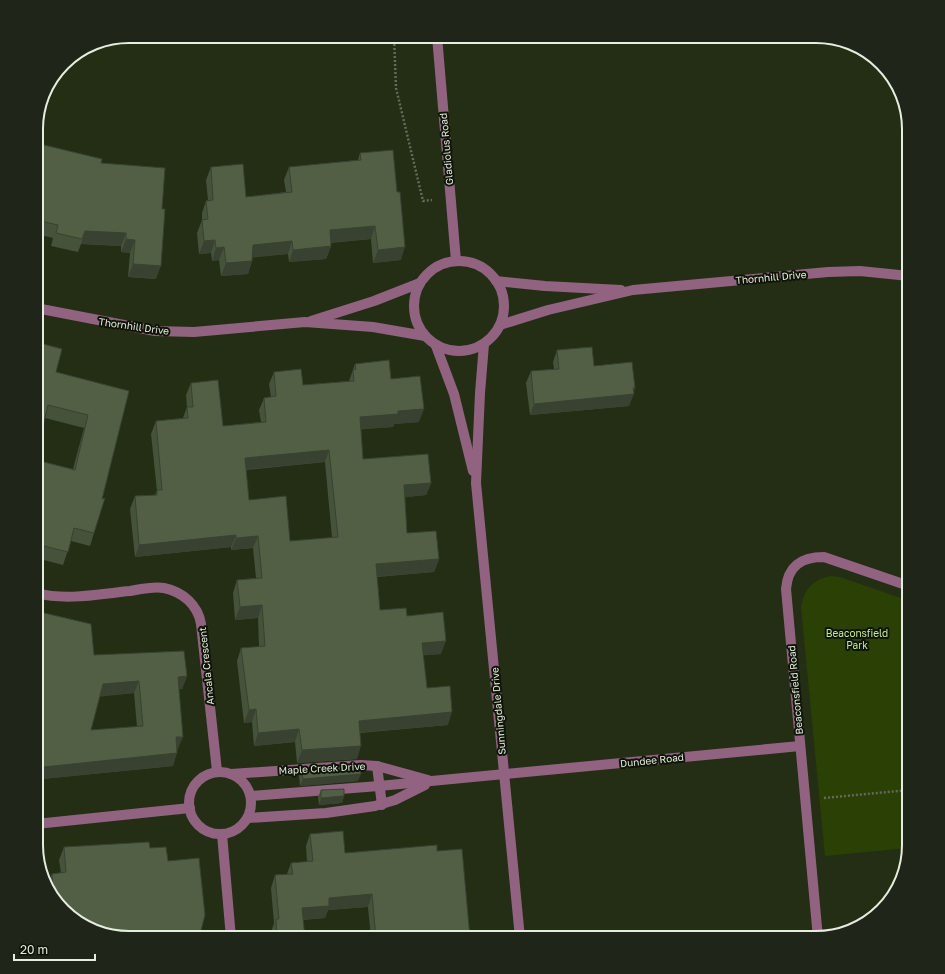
<svg xmlns="http://www.w3.org/2000/svg" width="945" height="974" font-family="'Golos Text',sans-serif">
<style>
.park{fill:#2b4005}
.lines{fill:none;stroke-linecap:round;stroke-linejoin:round}
.path{stroke:#626c56;stroke-width:2.5;stroke-dasharray:2 2;stroke-linecap:butt}
.minor{stroke:#916380;stroke-width:10}
.wall{fill:#47523a;fill-rule:evenodd}
.shaded-wall{fill:#394230}
.building{fill:#525f44;stroke:#394230;fill-rule:evenodd}
.labels{text-anchor:middle;stroke-width:4;stroke-linejoin:round;paint-order:stroke}
.street-label{font-size:10px;fill:#e5edde;stroke:#0f1409}
.park-label{font-size:10px;fill:#c1eb8d;stroke:#0f1409}
.rim{fill:none;stroke:#e5edde;stroke-width:2}
</style>
<rect width="100%" height="100%" fill="#232e15"/>
<path class="park" d="M831,576L840,577L909,601L908,848L825,856L801,607C804,589 813,579 831,576Z"/>
<g class="lines">
<g class="path">
<path d="M394,36L396,88L423,201L432,200"/>
<path d="M824,798L909,790"/>
</g>
<g class="minor">
<path d="M437,36L456,261"/>
<circle cx="459" cy="306" r="45"/>
<path d="M496,281L545,286L621,290"/>
<path d="M36,308L155,331L194,332L305,322L373,327L425,336"/>
<path d="M311,321L374,301L420,283"/>
<path d="M500,325L548,310L633,290L828,272L860,271L909,276"/>
<path d="M484,344L480,393L476,483L520,938"/>
<path d="M436,346L454,394L473,471"/>
<path d="M36,593C67,601 99,594 130,591C141,589 154,586 164,588C183,592 198,605 201,624L217,771"/>
<path d="M377,766L382,805"/>
<circle cx="220" cy="803" r="31"/>
<path d="M231,774L361,765L377,766L428,780"/>
<path d="M251,796L379,786L800,746"/>
<path d="M248,818L326,813L375,806L395,800L425,785"/>
<path d="M36,824L190,808"/>
<path d="M222,834L231,938"/>
<path d="M818,938L786,589C788,565 802,557 824,557L909,586"/>
</g>
</g>
<g class="wall">
<path d="M36,143L101,163L156,279L128,277L130,253L121,252V246L81,244L78,252L51,246L53,238L36,234Z"/>
<path d="M360,153L401,260L373,263L371,239L330,243L331,246L326,259L289,262L288,254L252,257V261L248,274L221,276L219,260L212,261L211,253L199,254L197,233L202,220V213L206,201L208,200L206,180L211,167L246,197L286,192L284,180L289,167L358,160Z"/>
<path d="M557,350L594,366L635,388L629,406L530,415L526,383L531,371L554,369L553,362Z"/>
<path d="M355,364L391,379L419,422L394,424L393,427L361,429L363,459L431,483L426,495L405,497L407,533L439,559L434,572L377,577L380,610L407,616L441,654L423,655L427,688L448,725L360,733L357,759L297,763L295,742L254,746L252,722L244,723L237,661L241,648L259,647L258,618L235,620L233,593L237,580L256,578L253,548L231,550V547L135,557L130,509L135,496L155,495L157,491L151,434L156,421L183,418L187,407L186,395L191,383L223,426L261,422L259,410L264,398L271,397L269,384L274,372L303,385L349,381ZM325,462L332,538L290,541L249,500L246,470Z"/>
<path d="M56,372L129,391L94,533L90,546L71,541L63,565L36,558V460L73,469L84,428L45,418Z"/>
<path d="M94,655L187,676L182,689H179L178,749L177,750L173,766L42,779L40,785H36ZM134,693L137,727L91,730L100,696Z"/>
<path d="M301,769L358,781L300,786L299,776Z"/>
<path d="M321,790L344,796L342,803L319,805L318,797Z"/>
<path d="M310,834L345,853L437,851L470,938H371L368,907L328,910L325,918L303,920L305,938H272L271,932L274,923L271,888L275,875L287,874L291,863L307,862L306,846Z"/>
<path d="M64,847L150,848L168,861L199,938H129L59,906L48,888L47,886L52,874L61,873L59,860Z"/>
</g>
<g class="shaded-wall">
<path d="M375,226L371,239L325,243L330,230Z"/>
<path d="M85,231L126,233L121,246L81,244Z"/>
<path d="M126,239L135,240L130,253L121,252Z"/>
<path d="M215,240L211,253L199,254L204,241Z"/>
<path d="M292,241L288,254L248,258L253,245Z"/>
<path d="M331,246L326,259L289,262L293,250Z"/>
<path d="M224,247L219,260L212,261L216,248Z"/>
<path d="M405,247L401,260L373,263L378,250Z"/>
<path d="M252,261L248,274L221,276L226,263Z"/>
<path d="M133,264L161,266L156,279L128,277Z"/>
<path d="M635,388L632,394H634L629,406L530,415L534,404Z"/>
<path d="M424,409L419,422L394,424L393,427L355,430L360,417L398,411Z"/>
<path d="M329,450L325,462L240,470L245,458Z"/>
<path d="M431,483L426,495L400,498L404,485Z"/>
<path d="M236,535L231,547L135,557L139,545Z"/>
<path d="M258,536L253,548L231,550L236,538Z"/>
<path d="M439,559L434,572L372,577L376,564Z"/>
<path d="M262,605L258,618L235,620L240,607Z"/>
<path d="M446,641L441,654L417,656L422,643Z"/>
<path d="M187,676L182,689L173,690L178,677Z"/>
<path d="M139,681L134,693L98,697L103,684Z"/>
<path d="M256,709L252,722L244,723L249,710Z"/>
<path d="M452,712L448,725L355,733L359,721Z"/>
<path d="M299,729L295,742L254,746L258,733Z"/>
<path d="M176,737H183L178,749L171,750Z"/>
<path d="M361,746L357,759L297,763L302,750Z"/>
<path d="M177,753L173,766L42,779L40,785H36V773L44,767Z"/>
<path d="M361,774L358,781L300,786L303,779Z"/>
<path d="M344,796L342,803L319,805L321,798Z"/>
<path d="M372,894L368,907L328,910L325,918L298,920L302,908L329,898Z"/>
<path d="M133,931L131,938L108,933Z"/>
</g>
<g class="building">
<path d="M36,143L102,159L101,163L165,168L162,209H165L161,266L133,264L135,240L126,239V233L85,231L82,239L56,233L58,225L36,220Z"/>
<path d="M393,150L397,192H400L405,247L378,250L375,226L330,230L331,246L293,250L292,241L253,245L252,261L226,263L224,247L216,248L215,240L204,241L202,220L208,219L206,201L213,200L211,167L243,164L246,197L292,192L289,167L361,160L360,153Z"/>
<path d="M36,342L62,349L56,372L129,391L102,499L105,498L94,533L74,528L68,552L36,544V460L75,470L88,415L48,405L36,456Z"/>
<path d="M592,347L594,366L632,362L635,388H633L634,394L534,404L531,371L559,369L557,350Z"/>
<path d="M389,360L391,379L420,376L424,409L398,411V414L360,417L363,459L428,454L431,483L404,485L407,533L436,531L439,559L376,564L380,610L406,608L407,616L443,612L446,641L422,643L427,688L450,686L452,712L359,721L361,746L302,750L299,729L258,733L256,709L249,710L241,648L265,646L262,605L240,607L237,580L262,578L258,536L236,538V535L139,545L135,496L157,495V490H162L156,421L188,418L187,407H193L191,383L218,380L223,426L266,422L264,398L276,396L274,372L301,369L303,385L354,381L353,370L356,369L355,364ZM329,450L338,537L290,541L286,496L249,500L245,458Z"/>
<path d="M36,611L91,624L94,655L184,651L187,676L178,677L183,737H176L177,753L44,767L45,772L36,773ZM139,681L143,726L91,730L103,684Z"/>
<path d="M360,765L361,774L303,779L301,769Z"/>
<path d="M344,789V796L321,798V790Z"/>
<path d="M343,831L345,853L437,845V851L462,849L470,938H376L372,894L329,898V906L302,908L305,938H277L276,919H279L275,875L293,874L291,863L313,861L310,834Z"/>
<path d="M149,842L150,848L166,847L168,861L199,858L205,915L199,938H132L133,931L108,933L88,929L59,906L54,898L52,874L66,872L64,847Z"/>
</g>
<g class="labels">
<g class="street-label">
<text transform="translate(446 149) rotate(-95)" y="4">Gladiolus Road</text>
<text transform="translate(771 277) rotate(-5)" y="4">Thornhill Drive</text>
<text transform="translate(134 326) rotate(8)" y="4">Thornhill Drive</text>
<text transform="translate(206 666) rotate(-96)" y="4">Ancala Crescent</text>
<text transform="translate(795 690) rotate(-95)" y="4">Beaconsfield Road</text>
<text transform="translate(498 711) rotate(-95)" y="4">Sunningdale Drive</text>
<text transform="translate(652 760) rotate(-6)" y="4">Dundee Road</text>
<text transform="translate(322 768) rotate(-3)" y="4">Maple Creek Drive</text>
</g>
<g class="park-label">
<text x="857" y="637">Beaconsfield<tspan x="857" dy="12">Park</tspan></text>
</g>
</g>
<path d="M0 0H945V974H0ZM129 43H816A86 86 0 0 1 902 129V845A86 86 0 0 1 816 931H129A86 86 0 0 1 43 845V129A86 86 0 0 1 129 43Z" fill="#20251a" fill-rule="evenodd"/>
<path class="rim" d="M129 43H816A86 86 0 0 1 902 129V845A86 86 0 0 1 816 931H129A86 86 0 0 1 43 845V129A86 86 0 0 1 129 43Z"/>
<path d="M14 954v6h81v-6" fill="none" stroke="#e5edde" stroke-width="2"/>
<text x="20" y="954" font-size="12" fill="#e5edde" stroke="#0f1409" stroke-width="3" paint-order="stroke">20 m</text>
</svg>
